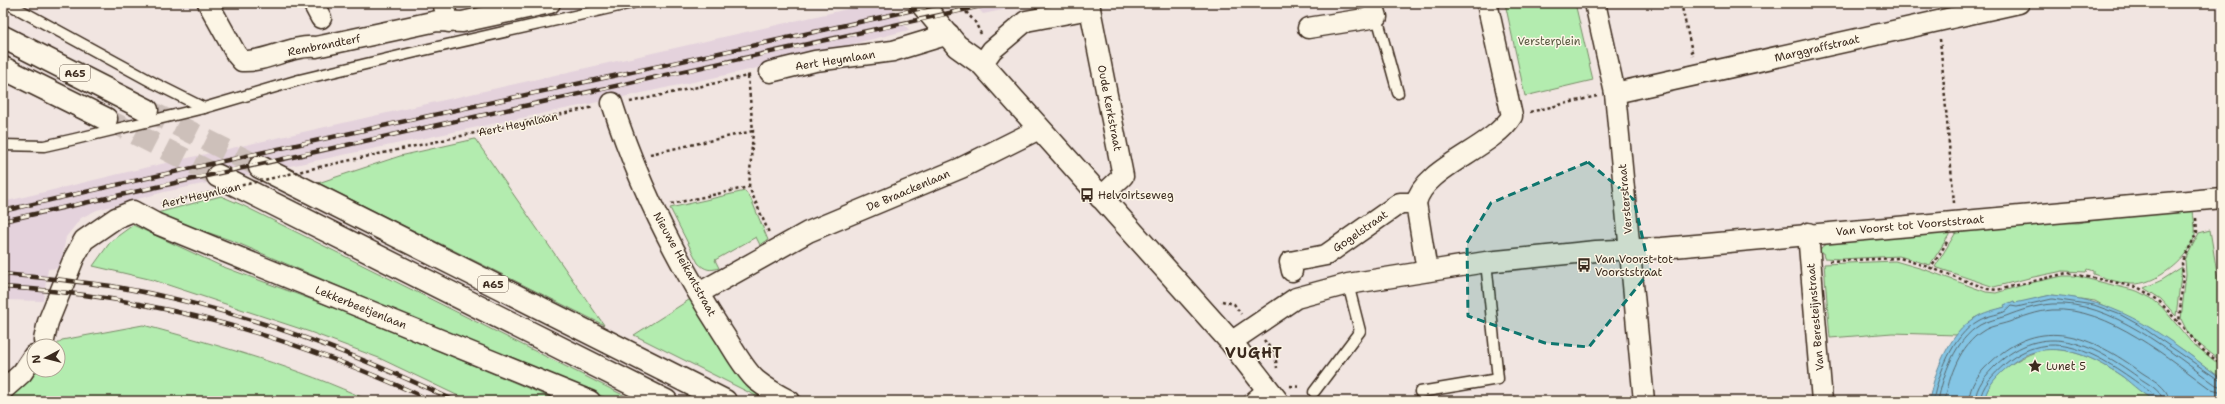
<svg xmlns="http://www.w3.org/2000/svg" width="2225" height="404" font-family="'Shantell Sans',sans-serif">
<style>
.built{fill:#e4d2dc}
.green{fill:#b3ecaf;stroke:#778b66}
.water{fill:#84c5e4;stroke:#678795}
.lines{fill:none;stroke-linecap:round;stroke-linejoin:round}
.shore{stroke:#58686d;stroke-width:1}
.highway-tunnel{stroke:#cdc0ba;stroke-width:22;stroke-dasharray:22 11;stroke-linecap:butt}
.lane-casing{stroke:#3b2a1e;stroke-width:13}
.street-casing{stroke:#3b2a1e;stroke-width:23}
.secondary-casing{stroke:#3b2a1e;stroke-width:25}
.highway-casing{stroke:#3b2a1e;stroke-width:25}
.path{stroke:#3b2a1e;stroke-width:2.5;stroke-dasharray:3 3;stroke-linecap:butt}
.lane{stroke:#fcf5e5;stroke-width:10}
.street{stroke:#fcf5e5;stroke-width:20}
.secondary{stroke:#fcf5e5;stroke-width:22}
.highway{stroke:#fcf5e5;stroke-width:22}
.rail-casing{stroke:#3b2a1e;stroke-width:4.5}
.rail{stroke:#fcf5e5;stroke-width:3;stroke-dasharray:9;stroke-linecap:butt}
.path-bridge{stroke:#3b2a1e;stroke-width:2.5;stroke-dasharray:3 3;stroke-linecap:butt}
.marked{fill:#0f766e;fill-opacity:0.2;stroke:#0f766e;stroke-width:3;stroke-dasharray:8 5;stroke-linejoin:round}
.labels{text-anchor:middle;stroke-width:3;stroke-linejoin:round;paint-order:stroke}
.shield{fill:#fcf5e5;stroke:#75675a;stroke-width:1}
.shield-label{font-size:10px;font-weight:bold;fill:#3b2a1e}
.park-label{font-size:11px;fill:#595a42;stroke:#fcf5e5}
.street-label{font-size:11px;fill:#3b2a1e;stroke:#fcf5e5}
.poi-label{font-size:11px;fill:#3b2a1e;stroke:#fcf5e5;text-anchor:start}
.district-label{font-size:15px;font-weight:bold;letter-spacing:1px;fill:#3b2a1e;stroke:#fcf5e5}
</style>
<rect width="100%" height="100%" fill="#f1e5e1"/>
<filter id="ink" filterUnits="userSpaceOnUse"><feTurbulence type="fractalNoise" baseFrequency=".025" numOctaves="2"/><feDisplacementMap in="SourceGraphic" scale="8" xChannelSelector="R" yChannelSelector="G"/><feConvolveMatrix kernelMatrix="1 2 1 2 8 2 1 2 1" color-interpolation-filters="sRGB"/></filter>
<g filter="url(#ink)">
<g class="built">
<path d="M874,3H888L909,30L749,70L623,97L164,192L97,210L81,218L66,237L60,268L48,269L43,301L3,300V202L148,167Z"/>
<path d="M973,3H1036L983,14Z"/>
</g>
<g class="green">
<path d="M1505,3H1575L1593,80L1525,96Z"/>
<path d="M475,139L604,325L318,183L400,156Z"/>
<path d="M745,191L751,199L768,240L760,245L756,237L715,260L719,268C710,271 705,270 698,263L670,208Z"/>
<path d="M221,196L242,205L635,401H614L457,337L233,241L153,214Z"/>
<path d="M2193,209C2193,217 2196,227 2195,234C2191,257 2155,286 2131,284C2118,283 2105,278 2093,274V271L2087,269L2086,272L2063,271L2029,278L1994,287L1935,267L1955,234V229L2042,222L2077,223L2136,214Z"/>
<path d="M133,225L221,266L337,309L559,401H469L379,358L310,332L153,280L93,266L111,241Z"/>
<path d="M1949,230V235L1930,265L1899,256L1840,259L1824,258L1823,253H1819L1821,248L1829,241Z"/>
<path d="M2210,230L2222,304V362L2199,344L2188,333L2181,319L2186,274L2185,260L2199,233Z"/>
<path d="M1895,261L1926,270L1986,292L1996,293L2030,283L2063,276H2076L2137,291L2151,298L2162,307L2191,342L2222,367V379L2183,350L2095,301L2051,295L2015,304L2014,301L2005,307L1974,318L1957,335L1892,333L1830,338L1824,264Z"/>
<path d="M2182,267L2176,316L2161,299L2144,288L2162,280Z"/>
<path d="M692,298L759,390L758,397L634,335Z"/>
<path d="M143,325C221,346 297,367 370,401H3L26,384L35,370H58V346H55L62,340Z"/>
<path d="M2044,349C2090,348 2120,375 2156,401H1984C1989,373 2019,357 2044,349Z"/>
</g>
<path class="water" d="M2051,295C2123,300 2167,338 2222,379V401C2211,401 2162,403 2155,400C2144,396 2133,385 2123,377C2090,354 2046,335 2010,365C1998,375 1987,385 1984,401H1929C1934,373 1949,333 1975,318C1983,312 1995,310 2005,307L2004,305L2014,301L2015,303Z"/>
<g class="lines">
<g class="shore">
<path d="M1933,401C1938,375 1953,335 1978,321C1986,316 1996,315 2004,312C2008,310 2008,308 2011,306L2017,307L2052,299L2094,305L2121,315L2139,325L2222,382"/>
<path d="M1938,401C1943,375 1955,340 1980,325C1987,321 1997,319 2006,316C2019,311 2036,305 2052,304C2111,300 2171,353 2216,385L2222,387"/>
<path d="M1945,401C1949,376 1960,345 1983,331C1990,326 2000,325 2009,322C2022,317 2038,311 2052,310C2108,306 2170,360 2212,390L2222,393"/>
<path d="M1969,401C1969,385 1980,372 1991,362C2042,314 2091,336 2141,372C2151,379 2169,387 2169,401"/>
<path d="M1975,401C1976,386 1986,375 1996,365C2044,320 2091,343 2138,377C2146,383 2162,390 2163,401"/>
<path d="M1980,401C1981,386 1994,374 2005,364C2058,319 2111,364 2156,396L2158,401"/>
</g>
<g class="highway-tunnel">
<path d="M147,110L260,167"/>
<path d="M106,119L218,176"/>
</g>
<defs>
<g id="lane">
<path d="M7,3L154,83L204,108"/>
<path d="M1377,17L1398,93"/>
<path d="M3,145L44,146L75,139L204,108L299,80L420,51L632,3"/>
<path d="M1314,392L1360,331L1348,284"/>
<path d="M1420,392L1498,379L1486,262"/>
</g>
<g id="street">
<path d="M208,3L236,54L242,61C268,62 290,45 316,47L437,21L462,22L550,3"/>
<path d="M313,3L321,18"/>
<path d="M443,3L449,22"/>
<path d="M1595,3L1615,93L1644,401"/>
<path d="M1090,9L1123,176L1100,198"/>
<path d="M1308,28L1377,17L1373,3"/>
<path d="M982,64L992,50L1026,21L1090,9L1089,3"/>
<path d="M770,72L815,61L893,51L949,34"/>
<path d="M1615,93L2019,3"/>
<path d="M612,103C638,184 677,262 723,333C733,348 743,368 756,380C767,389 778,395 790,401"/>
<path d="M1808,233L1822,401"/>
<path d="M1292,271L1290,262L1326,255L1400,203H1416"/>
<path d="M1427,271L1416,203C1424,167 1492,149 1512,116L1487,3"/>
<path d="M699,293L808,232L961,168L1039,129"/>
<path d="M44,340L48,322L74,258L84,240L116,218L133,211L157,224L590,401"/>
<path d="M1231,342L1296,298L1348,284L1486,262L1596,251L1662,248L2222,198"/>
<path d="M3,390L22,373L34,355"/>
<path d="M1255,401L1268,390"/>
</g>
<path id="secondary" d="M921,3L957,46L982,64L1231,342L1277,401"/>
<g id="highway">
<path d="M3,37L147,110"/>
<path d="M3,68L106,119"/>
<path d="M260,167L725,401"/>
<path d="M218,176L666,401"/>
</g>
</defs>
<use href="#lane" class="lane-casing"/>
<use href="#street" class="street-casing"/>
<use href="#secondary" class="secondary-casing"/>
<use href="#highway" class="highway-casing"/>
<g class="path">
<path d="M958,3L975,22L981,34"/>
<path d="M1681,3L1693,56"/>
<path d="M1940,39L1954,203"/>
<path d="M748,76L753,131L749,187"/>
<path d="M630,102L752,75"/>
<path d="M1530,112L1597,96"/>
<path d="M650,154L753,131"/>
<path d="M319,167L594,107"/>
<path d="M161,204L201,195"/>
<path d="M671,204L749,187L769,233"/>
<path d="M2196,218L2197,232L2182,263L2183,276L2179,323L2203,350L2222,365"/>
<path d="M1947,242L1931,268L1988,289L1997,290L2067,273L2109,281L2139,288L2158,300L2179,323"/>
<path d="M1829,261L1900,258L1931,268"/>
<path d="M1222,301L1234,304L1241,314"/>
<path d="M1264,340L1275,354L1277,368"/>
<path d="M1290,386L1302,387"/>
</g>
<use href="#lane" class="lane"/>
<use href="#street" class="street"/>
<use href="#secondary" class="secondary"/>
<use href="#highway" class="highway"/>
<defs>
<g id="rail">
<path d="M3,211C316,138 631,74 944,3"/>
<path d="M3,221C333,146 665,77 995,3"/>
<path d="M3,274C39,277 75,281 111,286C231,306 346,349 455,401"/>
<path d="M3,287C155,296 295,337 432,401"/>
</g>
</defs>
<use href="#rail" class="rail-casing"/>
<use href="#rail" class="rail"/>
<path class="path-bridge" d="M201,195L319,167"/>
</g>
</g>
<path class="marked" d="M1588,162L1634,200L1650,271L1589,347L1545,343L1468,316L1467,243L1491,203Z"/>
<defs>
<symbol id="bus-bare" viewBox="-9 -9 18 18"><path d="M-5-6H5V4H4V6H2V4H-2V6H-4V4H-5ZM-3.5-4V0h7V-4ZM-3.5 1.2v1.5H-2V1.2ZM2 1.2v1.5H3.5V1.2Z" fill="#3b2a1e" stroke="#fcf5e5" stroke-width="2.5" paint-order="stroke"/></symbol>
<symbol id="sight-bare" viewBox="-9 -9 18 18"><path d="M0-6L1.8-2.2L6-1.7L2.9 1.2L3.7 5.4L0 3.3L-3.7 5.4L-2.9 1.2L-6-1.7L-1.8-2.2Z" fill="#3b2a1e" stroke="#fcf5e5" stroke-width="2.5" paint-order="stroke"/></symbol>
</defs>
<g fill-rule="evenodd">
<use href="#bus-bare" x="1077" y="185" width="20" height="20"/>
<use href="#bus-bare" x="1574" y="255" width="20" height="20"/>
<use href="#sight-bare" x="2025" y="356" width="20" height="20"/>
</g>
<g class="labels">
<g class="shield">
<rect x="60" y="65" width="30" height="16" rx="3"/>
<rect x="478" y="276" width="30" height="16" rx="3"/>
</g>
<g class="shield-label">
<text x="75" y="77">A65</text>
<text x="493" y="288">A65</text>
</g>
<g class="park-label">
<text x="1549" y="45">Versterplein</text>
</g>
<g class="street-label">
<text transform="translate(324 45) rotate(-11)" y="4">Rembrandterf</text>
<text transform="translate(1817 48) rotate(-13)" y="4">Marggraffstraat</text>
<text transform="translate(835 60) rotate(-9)" y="4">Aert Heymlaan</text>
<text transform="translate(1110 108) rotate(79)" y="4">Oude Kerkstraat</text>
<text transform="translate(518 124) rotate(-12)" y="4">Aert Heymlaan</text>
<text transform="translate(908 190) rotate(-23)" y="4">De Braackenlaan</text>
<text transform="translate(201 195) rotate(-13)" y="4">Aert Heymlaan</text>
<text transform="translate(1625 199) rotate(-95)" y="4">Versterstraat</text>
<text transform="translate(1910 225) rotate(-5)" y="4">Van Voorst tot Voorststraat</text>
<text transform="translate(1360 231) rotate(-35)" y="4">Gogelstraat</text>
<text transform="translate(685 264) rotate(61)" y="4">Nieuwe Heikantstraat</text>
<text transform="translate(361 307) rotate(22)" y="4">Lekkerbeetjenlaan</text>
<text transform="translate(1815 317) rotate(-95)" y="4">Van Beresteijnstraat</text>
</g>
<g class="poi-label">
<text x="1098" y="199">Helvoirtseweg</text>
<text x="1595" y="263">Van Voorst tot<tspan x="1595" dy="13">Voorststraat</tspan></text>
<text x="2046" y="370">Lunet 5</text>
</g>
<g class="district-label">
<text x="1254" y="358">VUGHT</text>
</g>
</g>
<rect width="2225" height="404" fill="none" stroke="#fcf5e5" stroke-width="16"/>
<rect x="8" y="8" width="2209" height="388" fill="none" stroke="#3b2a1e" stroke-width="1.5" filter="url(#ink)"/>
<g transform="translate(46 358) rotate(263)"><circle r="19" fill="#fcf5e5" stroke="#afa495"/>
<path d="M0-3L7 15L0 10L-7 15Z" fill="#3b2a1e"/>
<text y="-6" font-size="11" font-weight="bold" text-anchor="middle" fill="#3b2a1e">N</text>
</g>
</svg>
